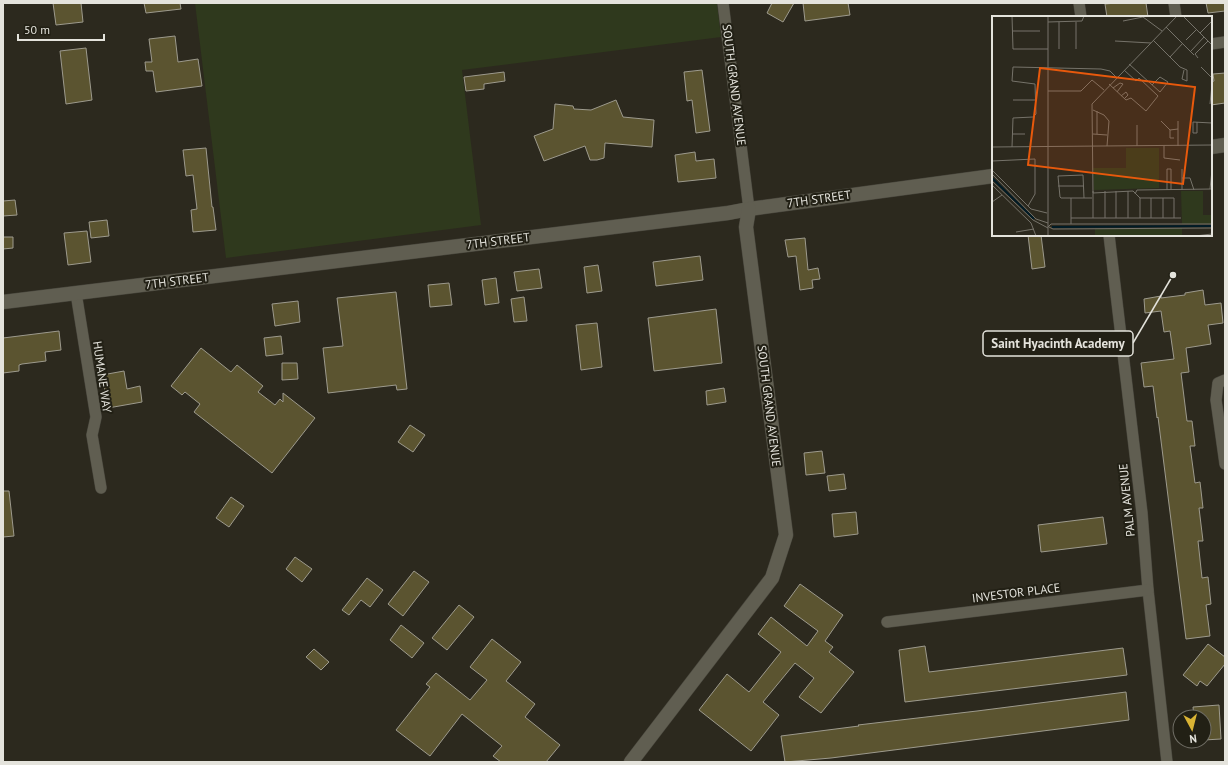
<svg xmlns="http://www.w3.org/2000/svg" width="1228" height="765" font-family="'PT Sans',sans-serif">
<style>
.green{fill:#2f391d}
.building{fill:#5b5430;stroke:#9d9a8d}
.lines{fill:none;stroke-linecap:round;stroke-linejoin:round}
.minor-casing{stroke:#46443b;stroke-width:12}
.tertiary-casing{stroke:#46443b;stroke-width:15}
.minor{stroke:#605e51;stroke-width:11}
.tertiary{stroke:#605e51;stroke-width:14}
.labels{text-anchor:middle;stroke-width:4;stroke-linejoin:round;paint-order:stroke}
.street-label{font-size:12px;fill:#e4e3dc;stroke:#222015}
.inset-river{fill:none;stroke:#001b26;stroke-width:2}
.inset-road{fill:none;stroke:#76736a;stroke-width:1}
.view{fill:#e8590c;fill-opacity:0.15;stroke:#e8590c;stroke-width:2}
.inset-edge{fill:none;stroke:#e4e3dc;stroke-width:2}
.leader{fill:none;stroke:#e4e3dc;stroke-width:1.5}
.callout-dot{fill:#e4e3dc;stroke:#222015;stroke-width:1.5}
.callout{fill:#222015;stroke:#e4e3dc;stroke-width:1.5}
.callout-label{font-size:13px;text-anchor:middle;font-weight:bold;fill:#e4e3dc}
</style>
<rect width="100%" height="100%" fill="#2c291e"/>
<path class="green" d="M195,3H717L721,37L462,70L481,225L226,258Z"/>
<g class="building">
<path d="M53,3H81L83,22L56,25Z"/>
<path d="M144,3H180L181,9L146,13Z"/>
<path d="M772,3H794L783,22L767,13Z"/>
<path d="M803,3H848L850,15L805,21Z"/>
<path d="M1116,3H1146L1148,17H1107L1105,4Z"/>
<path d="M1206,3H1225V11L1208,13Z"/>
<path d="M175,36L178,62L198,59L202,86L156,92L153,71H146L145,62H152L149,39Z"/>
<path d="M86,48L92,100L66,104L60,51Z"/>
<path d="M702,70L710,131L696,133L692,100L687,101L684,72Z"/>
<path d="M504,72L505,81L484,84V89L466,91L464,77Z"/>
<path d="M1225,73V103L1211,105V82L1214,81L1213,74Z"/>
<path d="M616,100L623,117L654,120L652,147L605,143L604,158L597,160H590L585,146L544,161L534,136L553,129L555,104L573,106L574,109L591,110Z"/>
<path d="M206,148L212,207H213L216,230L193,232L191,210L197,209L193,175L186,176L183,150Z"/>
<path d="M695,152L696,161L714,159L716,178L678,182L675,155Z"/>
<path d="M15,200L17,215L3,216V201Z"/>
<path d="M107,220L109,236L91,238L89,222Z"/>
<path d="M87,231L91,262L68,265L64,233Z"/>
<path d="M1028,235H1041L1045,267L1032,269Z"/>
<path d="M3,237H13V248L3,249Z"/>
<path d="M805,238L808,270L818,268L820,279L812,280L813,288L800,290L796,256L788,257L785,240Z"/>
<path d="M700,256L703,280L656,286L653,262Z"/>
<path d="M598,265L602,291L587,293L584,267Z"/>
<path d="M539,269L542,288L517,291L514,272Z"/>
<path d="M496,278L499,303L485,305L482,280Z"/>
<path d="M449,283L452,305L430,307L428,285Z"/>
<path d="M1203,290L1205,305L1221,303L1223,323L1208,325L1211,344L1186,348L1189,372L1181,373L1187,421H1192L1195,446H1190L1195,483L1200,482L1203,508H1199L1203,541H1198L1202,578L1208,577L1211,604L1206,605L1210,636L1186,639L1158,417L1157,418L1153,386L1144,387L1141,363L1174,359L1170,331L1164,332L1161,311L1145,313L1144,299L1161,296V298L1185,295V293Z"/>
<path d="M396,292L407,389L397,390L396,385L328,393L323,348L343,346L337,298Z"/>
<path d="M524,297L527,321L514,322L511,299Z"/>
<path d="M298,301L300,322L275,326L272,304Z"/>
<path d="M716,309L722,363L654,371L648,318Z"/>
<path d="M597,323L602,367L581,370L576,325Z"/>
<path d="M59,331L61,350L45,352L46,361L22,364L19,365V371L3,373V338Z"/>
<path d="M281,336L283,354L266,356L264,338Z"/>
<path d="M201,348L231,372L237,365L263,386L258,392L275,405L280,399L283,402V393L315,418L272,473L194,412L200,404L185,392L182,395L171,386Z"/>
<path d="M282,363H297L298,379L282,380Z"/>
<path d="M124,371L127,389L140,386L142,402L108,408L102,375Z"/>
<path d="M724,388L726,402L707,405L706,391Z"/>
<path d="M410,425L425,435L413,452L398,442Z"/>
<path d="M822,451L825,473L806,475L804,453Z"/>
<path d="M844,474L846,489L829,491L827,476Z"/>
<path d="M3,491H9L14,536L3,537Z"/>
<path d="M231,497L244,506L229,527L216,518Z"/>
<path d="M856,512L858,534L834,537L832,514Z"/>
<path d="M1103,517L1107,544L1041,552L1038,525Z"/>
<path d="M295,557L312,569L302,582L286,569Z"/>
<path d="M414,571L429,582L403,616L388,604Z"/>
<path d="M367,578L383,590L370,607L361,600L349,615L342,610Z"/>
<path d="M800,584L843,615L825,641L833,647L829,652L854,672L821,713L799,697L814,678L795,663L763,702L779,715L751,751L699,710L727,674L749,692L781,652L758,634L771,617L807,646L818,631L784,606Z"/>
<path d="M459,605L474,617L447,650L432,638Z"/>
<path d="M401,625L424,643L412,658L390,640Z"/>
<path d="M492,639L521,662L506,681L535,704L525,717L560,745L546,762H501L493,756L502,746L462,714L430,756L396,730L430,687L426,684L436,673L470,700L487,680L470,667Z"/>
<path d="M1208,644L1225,657V664L1207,686L1200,681L1197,686L1183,675Z"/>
<path d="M925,646L929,672L1123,648L1127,675L905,702L899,650Z"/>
<path d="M314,649L329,662L321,670L306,657Z"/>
<path d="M1126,692L1129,720L831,758L785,762L781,736L859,726L858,725L977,711Z"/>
<path d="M1219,705L1221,739L1204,740V717H1194L1193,707Z"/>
</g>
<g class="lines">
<defs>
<g id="minor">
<path d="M723,3L749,209"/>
<path d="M1079,3L1081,17"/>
<path d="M1174,3L1176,17"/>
<path d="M1211,44L1225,42"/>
<path d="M1109,235L1142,513L1148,590L1167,762"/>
<path d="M76,293L96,417L92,435L101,488"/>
<path d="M1225,380L1218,383L1216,400L1225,464"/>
<path d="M887,622L1148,590"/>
</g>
<g id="tertiary">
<path d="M1211,147L1225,145"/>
<path d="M3,302L728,213L749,209L993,176"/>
<path d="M631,762L772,578L786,535L746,227L749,209"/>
</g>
</defs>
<use href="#minor" class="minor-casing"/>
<use href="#tertiary" class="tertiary-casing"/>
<use href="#minor" class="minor"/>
<use href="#tertiary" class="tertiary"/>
</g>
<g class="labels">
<g class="street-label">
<text transform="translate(734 85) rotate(83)" y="4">SOUTH GRAND AVENUE</text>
<text transform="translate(819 199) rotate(-8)" y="4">7TH STREET</text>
<text transform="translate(498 241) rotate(-7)" y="4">7TH STREET</text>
<text transform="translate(177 281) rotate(-7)" y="4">7TH STREET</text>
<text transform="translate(102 377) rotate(82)" y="4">HUMANE WAY</text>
<text transform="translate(769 406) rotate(83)" y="4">SOUTH GRAND AVENUE</text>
<text transform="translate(1127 500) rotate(-96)" y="4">PALM AVENUE</text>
<text transform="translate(1016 593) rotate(-7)" y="4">INVESTOR PLACE</text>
</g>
</g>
<g transform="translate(992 16)">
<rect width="220" height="220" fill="#2c291e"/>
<path d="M134,132H167V172L102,174L101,152H134ZM189,175H211V199H220V208H190ZM190,212V220H103V213Z" fill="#2f391d"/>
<path class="inset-river" d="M0,162L42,203M60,211L220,210"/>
<path class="inset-road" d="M20,0L21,33H56M56,0V220M191,0L220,29M131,5L151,1L170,15M56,6L90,5L92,0M67,6V33M84,6V33M174,11L202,39M20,15H48M208,17L219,6M0,21V41M161,24L188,51L195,54V65L190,63L192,54M194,24L204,14M123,25L159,27M199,35L212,21M178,41L191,27M206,42L203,38L216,25M137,48L168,76L176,66L168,61L160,69M209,51L220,62M117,68L134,84L139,82L154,95L166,80L147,62L144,65L132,54M121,72L128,67L131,68L125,76M56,75H89L100,64L112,74M129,80L134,76L136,79L132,83M21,84H44M218,88L220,68M101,94L112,99L117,105L115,130M105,95V118M169,105L178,114M186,105V130M205,106V117H201V106L220,107M20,118H33M101,118L115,119M182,122H178V114L186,113M145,130V109M172,130V142L188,144M0,131L220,129M20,131L21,102L41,101L44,98L43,68L20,65L21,51L109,53L118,55L124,61M0,145L43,143V178L36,190M0,154L39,193L55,197M0,158L44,203L56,207M190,162H198L202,174M0,165L41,204L56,212M0,169L39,207L44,220M66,170H92M218,173L220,154M175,174V153H179V174M190,174V153M113,175V202M124,175V202M136,175V202M101,177L100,88L185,0M101,177L141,175L148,182H182V202M143,178L145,174L220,173M79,182V208M92,182L91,159L66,160L68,181L69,182H100M148,182V202M159,182V202M171,182V202M0,186L10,179M79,202H189M101,202V175M56,211L59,208H220M57,211L61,213L220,212M24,216L42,213M203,220L220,218"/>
<path class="view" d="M48,52L203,71L191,168L36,149Z"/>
<rect width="220" height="220" class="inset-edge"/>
</g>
<path class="leader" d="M1173 275L1133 343"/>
<circle class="callout-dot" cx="1173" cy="275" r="4"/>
<rect class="callout" x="983" y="331" width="150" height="25" rx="4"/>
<g class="callout-label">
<text x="1058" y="348">Saint Hyacinth Academy</text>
</g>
<rect width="1228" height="765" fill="none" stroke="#e4e3dc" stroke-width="8"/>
<g transform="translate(1192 729) rotate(173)"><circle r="19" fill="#222015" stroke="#706e65"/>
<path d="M0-3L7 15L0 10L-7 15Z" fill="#d9b334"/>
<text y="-6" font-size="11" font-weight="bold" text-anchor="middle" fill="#e4e3dc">N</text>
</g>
<path d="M18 34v6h86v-6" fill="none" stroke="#e4e3dc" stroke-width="2"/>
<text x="24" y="34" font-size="12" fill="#e4e3dc" stroke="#222015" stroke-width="3" paint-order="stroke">50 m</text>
</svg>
